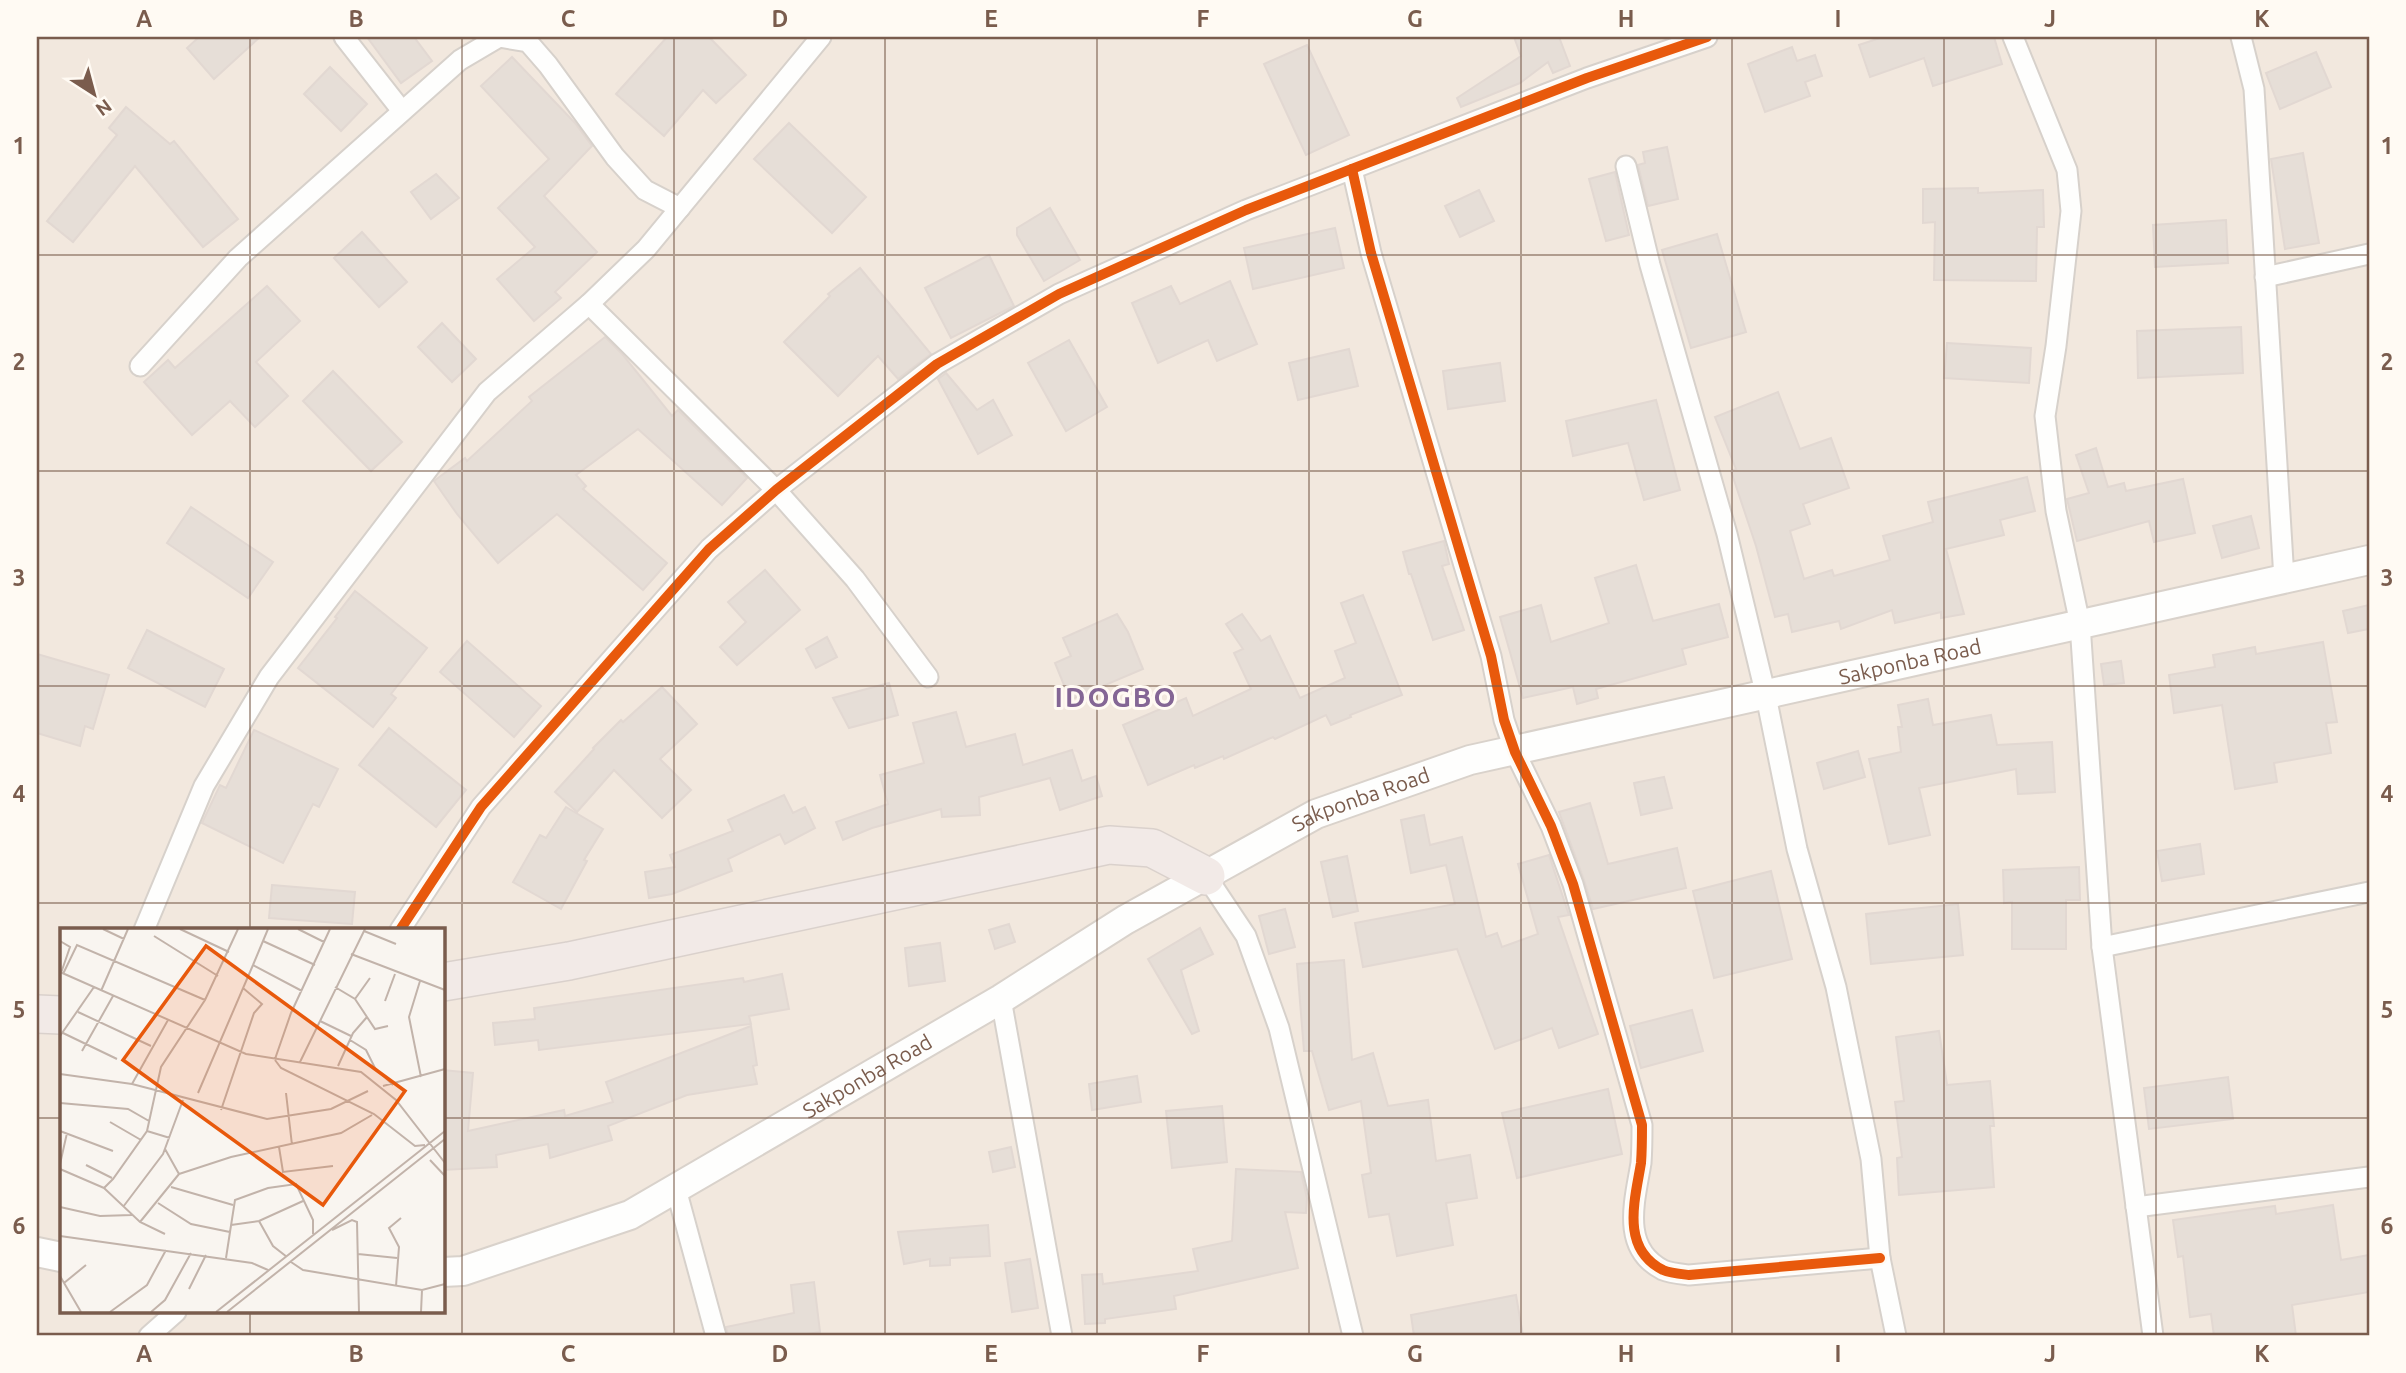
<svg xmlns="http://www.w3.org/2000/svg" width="2406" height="1373" font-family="Ubuntu,sans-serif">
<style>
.residential{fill:#f2e8de;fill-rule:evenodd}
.building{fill:#e6ded7;stroke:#e2d8d2;stroke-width:2}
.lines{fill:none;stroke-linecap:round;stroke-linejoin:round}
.street-casing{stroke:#d7d1cb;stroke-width:23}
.secondary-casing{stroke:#d9d2cb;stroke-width:32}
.highway-casing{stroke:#dad1cc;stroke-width:40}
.street{stroke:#fefefd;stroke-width:19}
.secondary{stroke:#fefefd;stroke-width:28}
.highway{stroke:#f2eae7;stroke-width:37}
.cycleway-casing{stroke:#fffaf3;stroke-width:15}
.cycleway{stroke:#e8590c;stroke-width:10}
.grid{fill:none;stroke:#7a5c4d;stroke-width:2;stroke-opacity:0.55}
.labels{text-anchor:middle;stroke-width:6;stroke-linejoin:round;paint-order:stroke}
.street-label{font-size:21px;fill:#7a5c4d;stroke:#fffaf3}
.district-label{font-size:28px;font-weight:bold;letter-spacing:2px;fill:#846695;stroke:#fffaf3}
.inset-road{fill:none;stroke:#c2b3aa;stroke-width:2}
.view{fill:#e8590c;fill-opacity:0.15;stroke:#e8590c;stroke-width:3.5}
.inset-edge{fill:none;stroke:#7a5c4d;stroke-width:3.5}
.neatline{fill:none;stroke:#7a5c4d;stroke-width:2.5}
.grid-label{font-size:23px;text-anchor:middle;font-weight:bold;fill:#7a5c4d}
</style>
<rect width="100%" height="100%" fill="#f9f5f0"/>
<path class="residential" d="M37,37H2369V1336H37ZM61,930H443V1312H61Z"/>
<g class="building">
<path d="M199,37H260L214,79L187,48Z"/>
<path d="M367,37H414L432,61L401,83Z"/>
<path d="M667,37H709L746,75L716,103L703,90L664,136L616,94Z"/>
<path d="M1514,37H1559L1570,66L1553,73L1548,62L1520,83L1461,107L1457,98L1521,56Z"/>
<path d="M1883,37H1994L2002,64L1933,86L1924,58L1870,77L1859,45Z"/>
<path d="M1307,45L1349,135L1306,155L1264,64Z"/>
<path d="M1792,47L1797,61L1815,55L1822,76L1805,82L1810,96L1765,112L1748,64Z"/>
<path d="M2316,52L2331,87L2280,109L2266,73Z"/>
<path d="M512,57L575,123L592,146L544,196L597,252L555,292L561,298L534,321L497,279L535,247L498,208L549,159L481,86Z"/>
<path d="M330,67L367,104L341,131L304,94Z"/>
<path d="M126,107L170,144L174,141L238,219L203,247L135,166L73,242L47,221L117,135L109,128Z"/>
<path d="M789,123L866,197L832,233L754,159Z"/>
<path d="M1667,147L1678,199L1648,206L1638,165L1645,163L1643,152Z"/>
<path d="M2303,153L2319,243L2285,249L2271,159Z"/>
<path d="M1615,172L1629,235L1606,241L1589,179Z"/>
<path d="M436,174L459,198L431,219L411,192Z"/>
<path d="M1978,188V193L2043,190L2044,227H2037L2036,281L1934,280L1935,222L1923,223V189Z"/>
<path d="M1479,190L1494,221L1460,237L1445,206Z"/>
<path d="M1050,208L1080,260L1044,281L1017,235V228Z"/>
<path d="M2226,220L2228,263L2155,267L2153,225Z"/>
<path d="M1335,228L1344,268L1253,289L1244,248Z"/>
<path d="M362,232L407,282L379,307L334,258Z"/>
<path d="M1717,234L1746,332L1691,348L1662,250Z"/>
<path d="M989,255L1014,306L951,338L925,288Z"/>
<path d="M860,268L931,354L898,379L878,356L838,396L784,342L830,296L828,294Z"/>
<path d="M1230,281L1257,344L1217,361L1208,340L1158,363L1132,303L1171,286L1180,304Z"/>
<path d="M267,286L300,321L256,362L288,396L255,427L230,401L192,435L144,382L168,360L175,368Z"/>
<path d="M442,323L476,359L452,382L418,347Z"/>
<path d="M2241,327L2243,373L2138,378L2137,331Z"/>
<path d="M605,337L623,355L672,416L678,410L747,478L722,505L638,429L576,475L586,486L583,489L667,563L643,590L557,514L498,563L457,514L434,481L465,458L467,461L532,401L529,397Z"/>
<path d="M1069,340L1107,407L1066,431L1028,363Z"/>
<path d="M1947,343L2031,348L2029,383L1944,378Z"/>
<path d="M1349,349L1358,386L1298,400L1289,363Z"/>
<path d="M1500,363L1505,401L1448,409L1443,371Z"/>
<path d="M333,371L402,442L371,471L303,401Z"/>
<path d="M946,373L977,410L993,400L1012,435L978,454L938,379Z"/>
<path d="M1778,392L1800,449L1831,438L1849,488L1803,504L1810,524L1790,531L1804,579L1832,570L1834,576L1890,560L1883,536L1933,522L1928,502L2027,477L2035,511L2000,520L2004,535L1946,549L1964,614L1941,618V612L1895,623L1892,610L1841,629L1839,621L1792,632L1788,614L1775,617L1756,546L1731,471L1736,469L1715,417Z"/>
<path d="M1656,400L1680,490L1644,500L1628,443L1573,456L1566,421Z"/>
<path d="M2096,448L2108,487L2124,483L2126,491L2183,479L2195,533L2154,542L2149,521L2077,541L2067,499L2089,493L2076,455Z"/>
<path d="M191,507L273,562L248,598L167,543Z"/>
<path d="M2251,516L2259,548L2222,558L2213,526Z"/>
<path d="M1444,541L1449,564L1442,566L1464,630L1433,640L1411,574H1409L1403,552Z"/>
<path d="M1636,565L1653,621L1719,604L1728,637L1682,649L1686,664L1596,689L1598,698L1577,704L1573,687L1523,698L1500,617L1541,605L1551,642L1609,623L1595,578Z"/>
<path d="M765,570L800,610L737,665L720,647L746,622L728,602Z"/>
<path d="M355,591L427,648L391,694L396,698L373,727L298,668L337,618L335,617Z"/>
<path d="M1363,595L1402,695L1350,715L1351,717L1331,725L1326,715L1275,739L1273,737L1224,759L1223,756L1195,768L1194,765L1148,785L1123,725L1186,698L1193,716L1251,689L1234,653L1243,649L1226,624L1242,614L1261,641L1270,636L1300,698L1345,678L1335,651L1356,643L1341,603Z"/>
<path d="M2369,605V629L2348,633L2343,611Z"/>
<path d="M1117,614L1128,632L1143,669L1070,700L1055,663L1071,656L1063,638Z"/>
<path d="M147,630L224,669L205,707L128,668Z"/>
<path d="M827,637L837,657L816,668L806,649Z"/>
<path d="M467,641L541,706L514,737L440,672Z"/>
<path d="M2323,642L2337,722L2326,723L2331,753L2274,763L2277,782L2235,789L2222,705L2174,713L2169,675L2215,667L2213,655L2255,647L2256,654Z"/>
<path d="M37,654L109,675L93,729L85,726L80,746L37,733Z"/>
<path d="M2121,661L2124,683L2104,685L2101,664Z"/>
<path d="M889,683L898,715L849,728L833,698Z"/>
<path d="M662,687L697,724L660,759L691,790L662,818L614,770L577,812L555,792L594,749L593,748L621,720L623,722Z"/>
<path d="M1928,699L1933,725L1991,715L1997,745L2052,742L2055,792L2018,794L2016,769L1919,788L1930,835L1889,844L1869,759L1901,752L1898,727H1902L1898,705Z"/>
<path d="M956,712L966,747L1015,734L1023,765L1072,750L1082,781L1096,776L1102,796L1060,810L1050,778L979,797L980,815L942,817L941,809L872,828L843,840L836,822L888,804L880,775L924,763L913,723Z"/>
<path d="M389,728L466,790L436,827L359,765Z"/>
<path d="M254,730L338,769L319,807L313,804L283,863L202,823L220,785L226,788Z"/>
<path d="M1858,751L1865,777L1824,789L1817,763Z"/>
<path d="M1664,777L1672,808L1641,815L1634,783Z"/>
<path d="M784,795L793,813L805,807L815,828L785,844L780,834L728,859L732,871L672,894L649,898L645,872L675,867L670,855L733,831L728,820Z"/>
<path d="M1590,803L1608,864L1677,848L1686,888L1593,909L1584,880L1559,812Z"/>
<path d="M566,807L603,829L584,860L587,861L561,909L513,882L540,835L546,838Z"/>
<path d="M1424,815L1430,845L1462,837L1486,937L1497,933L1502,947L1538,934L1518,864L1549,855L1569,915L1558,917L1598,1034L1559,1048L1552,1028L1495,1049L1457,949L1363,967L1355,923L1455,904L1446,865L1411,873L1401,820Z"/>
<path d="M2200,844L2204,874L2162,881L2157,851Z"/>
<path d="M1347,856L1358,911L1333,917L1321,862Z"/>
<path d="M2079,867L2080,900H2066V949H2012V902L2004,903L2003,870Z"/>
<path d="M1771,871L1792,959L1714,978L1693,891Z"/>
<path d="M272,885L355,892L352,924L269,918Z"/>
<path d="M1958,904L1963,955L1871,964L1866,914Z"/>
<path d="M1285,909L1295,947L1269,954L1259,916Z"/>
<path d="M1009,924L1015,942L995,949L989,930Z"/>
<path d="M1200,928L1213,954L1181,970L1199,1031L1192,1034L1148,959Z"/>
<path d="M940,943L945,981L909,986L905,948Z"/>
<path d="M1344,960L1352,1060L1373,1053L1388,1106L1428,1100L1436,1161L1470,1155L1477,1198L1446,1203L1453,1245L1397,1256L1389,1214L1369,1217L1362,1175L1371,1173L1361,1101L1329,1110L1312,1051H1304L1297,964Z"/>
<path d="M782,974L789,1009L749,1016L751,1024L539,1050L538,1040L495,1045L493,1023L535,1019L534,1008L743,978L744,982Z"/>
<path d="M1692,1010L1703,1051L1641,1068L1630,1026Z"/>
<path d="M751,1026L757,1065L753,1066L757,1084L687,1095L608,1126L612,1140L550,1158L548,1144L496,1155L497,1167L443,1170V1070L473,1073L468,1131L564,1110L565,1116L613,1102L606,1082Z"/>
<path d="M1939,1031L1947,1085L1990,1081L1994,1126H1990L1994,1187L1899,1195L1897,1158L1902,1157L1895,1102L1904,1101L1896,1037Z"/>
<path d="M1137,1076L1141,1102L1092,1110L1089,1084Z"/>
<path d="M2228,1077L2233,1119L2149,1129L2144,1088Z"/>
<path d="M1608,1089L1622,1154L1517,1178L1502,1113Z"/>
<path d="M1222,1106L1227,1162L1172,1168L1166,1111Z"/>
<path d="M1011,1147L1015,1167L993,1172L989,1152Z"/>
<path d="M1236,1169L1301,1172L1307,1198L1306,1213L1285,1212L1298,1268L1174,1296L1176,1309L1105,1319V1323L1085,1324L1082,1275L1102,1274L1103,1284L1198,1271L1193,1249L1232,1241Z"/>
<path d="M2333,1205L2341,1260L2369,1255V1292L2292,1305L2296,1336H2214L2211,1314L2190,1317L2183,1256L2178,1257L2173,1220L2275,1206L2276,1214Z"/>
<path d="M988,1225L990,1256L950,1258V1265L930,1266V1259L904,1264L898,1232Z"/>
<path d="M1030,1259L1038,1308L1012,1312L1005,1263Z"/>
<path d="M814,1282L820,1332L794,1336H728L726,1327L794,1313L791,1285Z"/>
<path d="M1516,1295L1523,1336H1414L1411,1315Z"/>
</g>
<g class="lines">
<defs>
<g id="street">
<path d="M344,37L402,111"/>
<path d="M2013,37L2067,170L2071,211L2056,346L2045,416L2056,511L2080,624L2102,947L2153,1336"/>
<path d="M2241,37L2254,89L2284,579"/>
<path d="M1626,166L1650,265L1727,534L1766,696L1797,849L1836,987L1871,1159L1880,1258L1896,1336"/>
<path d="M1352,169L1371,253L1491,656L1504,720L1515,752L1551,826L1573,884L1642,1125C1642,1137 1642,1150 1641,1163C1635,1200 1620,1248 1663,1270C1670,1273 1681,1274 1689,1275L1880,1258"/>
<path d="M2265,277L2369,254"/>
<path d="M589,304L776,490L855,579L928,677"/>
<path d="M140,366L238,258L460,60L499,37L528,42L548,65L615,157L645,190L680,208"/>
<path d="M1206,876L1246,936L1279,1028L1353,1336"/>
<path d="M144,930L204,786L269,677L487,392L589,304L646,249L821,37"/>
<path d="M400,930L481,807L709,549L776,490L937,364L1059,294L1246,210L1587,78L1707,37"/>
<path d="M2102,947L2369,892"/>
<path d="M1001,999L1062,1336"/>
<path d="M676,1189L716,1336"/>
<path d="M2136,1207L2369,1177"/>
<path d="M149,1336L176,1312"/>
</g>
<g id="secondary">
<path d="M37,1252L61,1257"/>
<path id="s1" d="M443,1272L463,1271L630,1215L1001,999L1125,920L1316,814L1470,760L2369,560"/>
</g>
<g id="highway">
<path d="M443,982L569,961L1109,845L1152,848L1206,876"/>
<path d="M37,1014L61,1015"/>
</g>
</defs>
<use href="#street" class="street-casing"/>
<use href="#secondary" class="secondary-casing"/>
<use href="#highway" class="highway-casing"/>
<use href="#street" class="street"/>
<use href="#secondary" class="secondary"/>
<use href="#highway" class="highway"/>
<defs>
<g id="cycleway">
<path d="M1352,169L1371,253L1491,656L1504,720L1515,752L1551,826L1573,884L1642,1125C1642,1137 1642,1150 1641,1163C1635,1200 1620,1248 1663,1270C1670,1273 1681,1274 1689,1275L1880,1258"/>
<path d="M400,930L481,807L709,549L776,490L937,364L1059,294L1246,210L1587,78L1707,37"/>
</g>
</defs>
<use href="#cycleway" class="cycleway-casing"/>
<use href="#cycleway" class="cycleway"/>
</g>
<path class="grid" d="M250,37V930M462,37V1336M674,37V1336M885,37V1336M1097,37V1336M1309,37V1336M1521,37V1336M1732,37V1336M1944,37V1336M2156,37V1336M37,255H2369M37,471H2369M37,686H2369M37,903H2369M37,1118H61M443,1118H2369M250,1312V1336"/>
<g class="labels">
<g class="street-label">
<text dy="7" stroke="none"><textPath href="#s1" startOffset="1605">Sakponba Road</textPath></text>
<text dy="7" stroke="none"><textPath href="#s1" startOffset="1038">Sakponba Road</textPath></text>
<text dy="7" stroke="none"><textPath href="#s1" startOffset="471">Sakponba Road</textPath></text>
</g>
<g class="district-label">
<text x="1116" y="707">IDOGBO</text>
</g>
</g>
<g transform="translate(60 928)">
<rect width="385" height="385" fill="#f9f5f0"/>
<path class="inset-road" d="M43,1L64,11M120,1L169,24M238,1L264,14M304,3L336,16M94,8L158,48M0,13L10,19L1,45M203,13L255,37M291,26L385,62M193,37L208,1M0,44L186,126L301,144L336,172L385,235M3,46L17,17L145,72M360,53L349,89L361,149M275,59L295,71L315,101L328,98M41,63L68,1M295,71L310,50M325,73L335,46M18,84L91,118M260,93L291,108M3,105L57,131M0,108L34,59M290,112L306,122L315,140L333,157M22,123L53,68M215,131L231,85L270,1M215,132L221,140L314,186L355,218L365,217M240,134L305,1M278,138L293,105L307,89M0,146L72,156L207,191L271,181L308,163M72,156L108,92M323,158L385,141M138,165L193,37L242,63M226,165L232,217M0,175L68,181L89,193M161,182L194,85L202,76L183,60M50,194L81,212M0,203L53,223M87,203L110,210M219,219L223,244L273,238M105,221L119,246L171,229L281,205L312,187M370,232L385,248M0,236L7,205M26,237L52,250M0,241L44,260L53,251L87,203L101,139L145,72L178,1M111,259L173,277M44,260L80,294L105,306M98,275L131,296L170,304L175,272L208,260L236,256L253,292V306M0,279L40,288L72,287M63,279L103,226L123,172M199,293L213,318L227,329M80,294L119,246M171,297L199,293L243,273M272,302L292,292L297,294L299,384M0,308L192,335L208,342M298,326L337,330M166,330L170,304M231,334L243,342L362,362L385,356M0,348L21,384M4,355L26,337M336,358L339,319L329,300L341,290M129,361L146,327M50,384L87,357L106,322M91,384L105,372L131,325M156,384L385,203M167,384L385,211M361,384L362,362"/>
<path class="view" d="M146,18L345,163L263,277L63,132Z"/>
<rect width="385" height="385" class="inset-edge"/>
</g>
<rect width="2406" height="1373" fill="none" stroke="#fffaf3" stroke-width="77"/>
<g transform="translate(94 94) rotate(144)" stroke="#fffaf3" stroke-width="5" paint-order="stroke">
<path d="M0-5L12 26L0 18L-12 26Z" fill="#7a5c4d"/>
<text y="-10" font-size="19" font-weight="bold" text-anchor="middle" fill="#7a5c4d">N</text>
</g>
<rect x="38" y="38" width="2330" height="1296" class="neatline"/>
<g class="grid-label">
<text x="144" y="27">A</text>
<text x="356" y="27">B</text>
<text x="568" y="27">C</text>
<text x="780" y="27">D</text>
<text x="991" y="27">E</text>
<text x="1203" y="27">F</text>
<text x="1415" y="27">G</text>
<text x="1626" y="27">H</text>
<text x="1838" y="27">I</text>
<text x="2050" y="27">J</text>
<text x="2262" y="27">K</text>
<text x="19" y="154">1</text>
<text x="2387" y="154">1</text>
<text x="19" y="370">2</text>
<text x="2387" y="370">2</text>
<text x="19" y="586">3</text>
<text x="2387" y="586">3</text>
<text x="19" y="802">4</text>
<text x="2387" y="802">4</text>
<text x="19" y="1018">5</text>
<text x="2387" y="1018">5</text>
<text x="19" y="1234">6</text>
<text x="2387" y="1234">6</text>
<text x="144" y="1362">A</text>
<text x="356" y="1362">B</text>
<text x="568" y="1362">C</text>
<text x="780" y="1362">D</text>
<text x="991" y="1362">E</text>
<text x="1203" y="1362">F</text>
<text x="1415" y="1362">G</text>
<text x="1626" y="1362">H</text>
<text x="1838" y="1362">I</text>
<text x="2050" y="1362">J</text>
<text x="2262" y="1362">K</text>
</g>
</svg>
